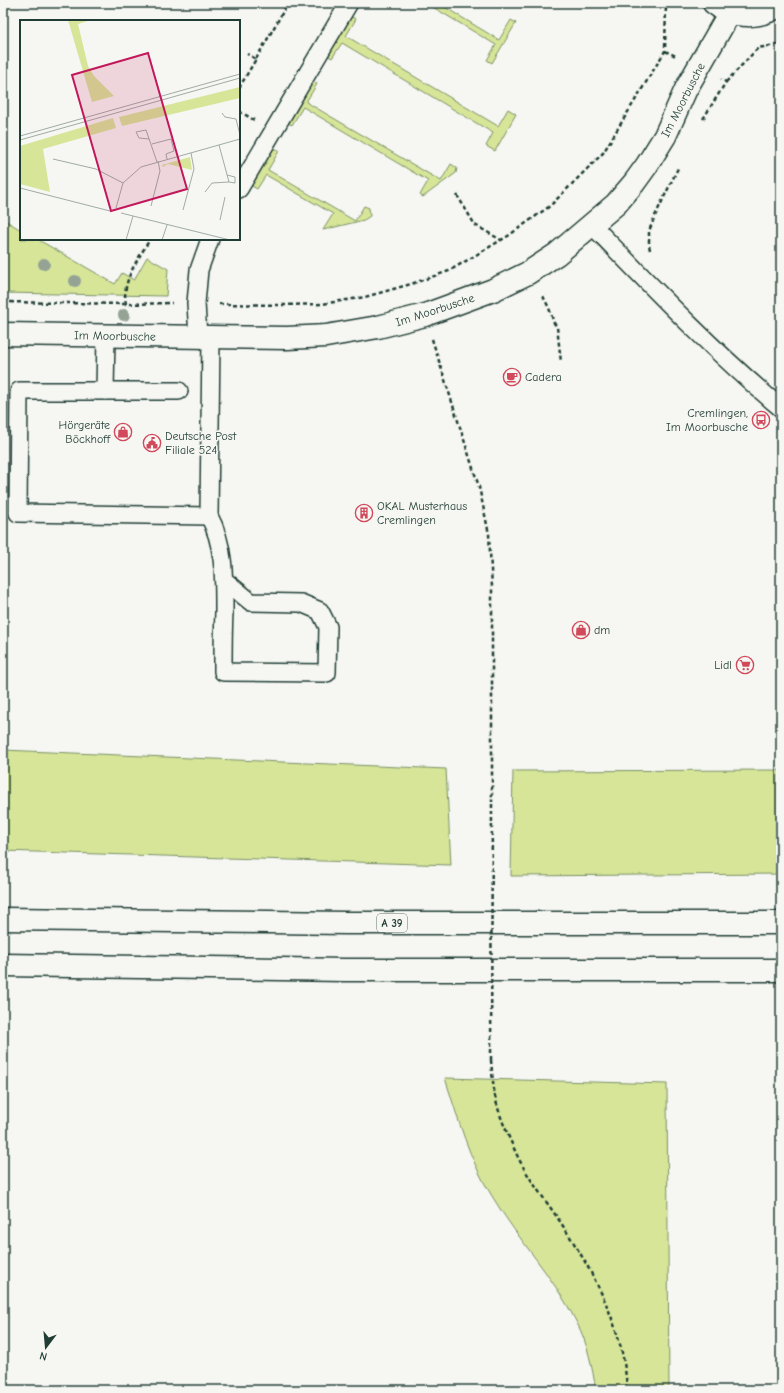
<svg xmlns="http://www.w3.org/2000/svg" width="784" height="1393" font-family="'Comic Neue',sans-serif">
<style>
.green{fill:#d6e598;stroke:#7a9166}
.lines{fill:none;stroke-linecap:round;stroke-linejoin:round}
.service-casing{stroke:#1f3d34;stroke-width:20}
.tertiary-casing{stroke:#1f3d34;stroke-width:25}
.motorway-casing{stroke:#1f3d34;stroke-width:25}
.path{stroke:#1f3d34;stroke-width:2.5;stroke-dasharray:4 3;stroke-linecap:butt}
.service{stroke:#f6f6f2;stroke-width:17}
.tertiary{stroke:#f6f6f2;stroke-width:22}
.motorway{stroke:#f6f6f2;stroke-width:22}
.path-bridge{stroke:#1f3d34;stroke-width:2.5;stroke-dasharray:4 3;stroke-linecap:butt}
.tree{fill:#94a394}
.labels{text-anchor:middle;stroke-width:3;stroke-linejoin:round;paint-order:stroke}
.shield{fill:#f6f6f2;stroke:#60746d;stroke-width:1}
.shield-label{font-size:11px;font-weight:bold;fill:#1f3d34}
.street-label{font-size:12px;fill:#1f3d34;stroke:#f6f6f2}
.poi-label{font-size:12px;fill:#1f3d34;stroke:#f6f6f2;text-anchor:start}
.inset-road{fill:none;stroke:#a0aca6;stroke-width:1}
.view{fill:#c2185b;fill-opacity:0.15;stroke:#c2185b;stroke-width:2}
.inset-edge{fill:none;stroke:#1f3d34;stroke-width:2}
</style>
<rect width="100%" height="100%" fill="#f6f6f2"/>
<filter id="ink" filterUnits="userSpaceOnUse"><feTurbulence type="fractalNoise" baseFrequency=".025" numOctaves="2"/><feDisplacementMap in="SourceGraphic" scale="8" xChannelSelector="R" yChannelSelector="G"/><feConvolveMatrix kernelMatrix="1 2 1 2 8 2 1 2 1" color-interpolation-filters="sRGB"/></filter>
<g filter="url(#ink)">
<g class="green">
<path d="M426,3H438L499,40L511,20L516,23L492,63L487,60L496,45Z"/>
<path d="M350,16L356,19L346,36L498,126L508,109L516,114L495,151L486,146L493,133L342,43L332,58L327,55Z"/>
<path d="M312,81L317,84L306,102L441,181L451,164L457,168L456,173L423,197L420,195L428,181L303,107L292,125L288,123Z"/>
<path d="M273,148L279,151L268,170L355,221L364,206L369,208L370,216L364,220L323,230L333,214L266,175L257,189L250,185Z"/>
<path d="M3,219L21,230V239H37L115,284L122,273L134,280L147,257L168,269L166,296L3,293Z"/>
<path d="M3,750L446,769L451,865L3,851Z"/>
<path d="M781,770V874L511,876L513,771Z"/>
<path d="M445,1078L667,1084L669,1390H596C592,1367 588,1344 577,1323C554,1277 518,1240 492,1196C469,1160 458,1118 445,1078Z"/>
</g>
<g class="lines">
<defs>
<g id="service">
<path d="M239,189L349,3"/>
<path d="M592,225C653,288 714,352 781,408"/>
<path d="M106,336L105,391H19L18,513L209,516"/>
<path d="M198,337L196,303L199,270L210,239"/>
<path d="M211,338L209,516C225,545 224,580 224,613C223,632 223,652 223,672L327,673L328,627L320,611L301,603L251,602L224,580"/>
<path d="M105,391H179"/>
</g>
<g id="tertiary">
<path d="M714,3C734,19 761,19 781,4"/>
<path d="M3,334L287,338L326,336L378,327L425,315L493,290L528,273L557,254L616,204L634,183L647,165L665,136L686,89L730,12"/>
</g>
<g id="motorway">
<path d="M3,919L346,923H781"/>
<path d="M3,965L344,970H781"/>
</g>
</defs>
<use href="#service" class="service-casing"/>
<use href="#tertiary" class="tertiary-casing"/>
<use href="#motorway" class="motorway-casing"/>
<g class="path">
<path d="M665,51L676,56"/>
<path d="M256,59L288,3"/>
<path d="M726,82L758,48L781,44"/>
<path d="M239,88L256,59L247,54"/>
<path d="M239,111L254,120"/>
<path d="M703,119L726,82L721,79"/>
<path d="M457,195L475,225L501,240"/>
<path d="M650,250L649,245V231L655,216L679,166"/>
<path d="M543,296L549,308L554,323L557,327L561,362"/>
<path d="M3,302L126,304L172,303"/>
<path d="M126,304C121,281 139,258 150,239"/>
<path d="M219,304L282,305L322,304L365,297L411,284L449,271L508,236L550,206L603,153L665,51L666,3"/>
<path d="M432,339L479,487L489,534L492,587V802"/>
<path d="M491,1060C492,1072 493,1084 495,1096C499,1116 508,1135 516,1153C527,1177 544,1198 559,1220C593,1271 624,1327 627,1390"/>
</g>
<use href="#service" class="service"/>
<use href="#tertiary" class="tertiary"/>
<use href="#motorway" class="motorway"/>
<path class="path-bridge" d="M491,1060L492,802"/>
</g>
<g class="tree">
<circle cx="44" cy="264" r="6"/>
<circle cx="75" cy="281" r="6"/>
<circle cx="124" cy="315" r="6"/>
</g>
</g>
<defs>
<symbol id="cafe-ring" viewBox="-11 -11 22 22"><circle r="9.5" fill="#f6f6f2" stroke="#d1495b" stroke-width="1.5"/><path d="M-5.5-4.5H6V0H3Q3 3.5 0 3.5H-2.5Q-5.5 3.5-5.5 0ZM3-3.2v2h1.7v-2ZM-6 4.5H4V6H-6Z" fill="#d1495b"/></symbol>
<symbol id="bus-ring" viewBox="-11 -11 22 22"><circle r="9.5" fill="#f6f6f2" stroke="#d1495b" stroke-width="1.5"/><path d="M-5-6H5V4H4V6H2V4H-2V6H-4V4H-5ZM-3.5-4V0h7V-4ZM-3.5 1.2v1.5H-2V1.2ZM2 1.2v1.5H3.5V1.2Z" fill="#d1495b"/></symbol>
<symbol id="shop-ring" viewBox="-11 -11 22 22"><circle r="9.5" fill="#f6f6f2" stroke="#d1495b" stroke-width="1.5"/><path d="M-5-2.5h2.3a2.7 3.5 0 0 1 5.4 0H5L5.5 6h-11ZM-1.5-2.5h3a1.5 2.3 0 0 0-3 0Z" fill="#d1495b"/></symbol>
<symbol id="civic-ring" viewBox="-11 -11 22 22"><circle r="9.5" fill="#f6f6f2" stroke="#d1495b" stroke-width="1.5"/><path d="M-.6-6.5H3V-4.5H.6V-3L4-1V1h2V6H-6V1h2V-1L-.6-3ZM-1.2 2.5V6h2.4V2.5Z" fill="#d1495b"/></symbol>
<symbol id="building-ring" viewBox="-11 -11 22 22"><circle r="9.5" fill="#f6f6f2" stroke="#d1495b" stroke-width="1.5"/><path d="M-4-6H4V6H1V3H-1V6H-4ZM-2.5-4.3h1.7v1.8h-1.7ZM.8-4.3h1.7v1.8H.8ZM-2.5-1h1.7V.8h-1.7ZM.8-1h1.7V.8H.8Z" fill="#d1495b"/></symbol>
<symbol id="supermarket-ring" viewBox="-11 -11 22 22"><circle r="9.5" fill="#f6f6f2" stroke="#d1495b" stroke-width="1.5"/><path d="M-6-5.5h2.5l.6 2H6L4.5 2H-2.5L-4.4-4H-6ZM-1.5 3.2a1.3 1.3 0 1 0 .1 0ZM3 3.2a1.3 1.3 0 1 0 .1 0Z" fill="#d1495b"/></symbol>
</defs>
<g fill-rule="evenodd">
<use href="#cafe-ring" x="502" y="367" width="20" height="20"/>
<use href="#bus-ring" x="751" y="410" width="20" height="20"/>
<use href="#shop-ring" x="113" y="422" width="20" height="20"/>
<use href="#civic-ring" x="142" y="433" width="20" height="20"/>
<use href="#building-ring" x="354" y="503" width="20" height="20"/>
<use href="#shop-ring" x="571" y="620" width="20" height="20"/>
<use href="#supermarket-ring" x="735" y="655" width="20" height="20"/>
</g>
<g class="labels">
<rect class="shield" x="377" y="914" width="30" height="18" rx="3"/>
<g class="shield-label">
<text x="392" y="927">A 39</text>
</g>
<g class="street-label">
<text transform="translate(683 100) rotate(-63)" y="4">Im Moorbusche</text>
<text transform="translate(435 310) rotate(-18)" y="4">Im Moorbusche</text>
<text transform="translate(115 336) rotate(1)" y="4">Im Moorbusche</text>
</g>
<g class="poi-label">
<text x="525" y="381">Cadera</text>
<text x="748" y="417" text-anchor="end">Cremlingen,<tspan x="748" dy="14">Im Moorbusche</tspan></text>
<text x="110" y="429" text-anchor="end">Hörgeräte<tspan x="110" dy="14">Böckhoff</tspan></text>
<text x="165" y="440">Deutsche Post<tspan x="165" dy="14">Filiale 524</tspan></text>
<text x="377" y="510">OKAL Musterhaus<tspan x="377" dy="14">Cremlingen</tspan></text>
<text x="594" y="634">dm</text>
<text x="732" y="669" text-anchor="end">Lidl</text>
</g>
</g>
<g transform="translate(20 20)">
<rect width="220" height="220" fill="#f6f6f2"/>
<path d="M48,0H71L58,4L68,46L74,56L94,76L72,82ZM220,67V78L102,106L99,97ZM93,98L96,108L23,129L30,172L0,164V126ZM170,137L172,150L148,144L143,147L142,145Z" fill="#d6e598"/>
<path class="inset-road" d="M202,93L205,97L216,99L220,115M0,116L220,54M129,119L119,118L116,112L126,110L137,142M0,120L220,58M132,124L151,119L154,131L146,134L147,139M199,125L209,162L215,163V157L207,155M33,139L76,149L103,163M0,168L90,191M185,172L192,163L209,162M131,186L140,151L138,141M96,188L103,163L121,147L220,119M163,190L174,149L171,133M101,193L210,220M200,200L205,177M106,220L113,196M142,220L147,205"/>
<path class="view" d="M128,33L167,169L91,191L52,55Z"/>
<rect width="220" height="220" class="inset-edge"/>
</g>
<rect width="784" height="1393" fill="none" stroke="#f6f6f2" stroke-width="16"/>
<rect x="8" y="8" width="768" height="1377" fill="none" stroke="#1f3d34" stroke-width="1.5" filter="url(#ink)"/>
<g transform="translate(46 1347) rotate(196)" stroke="#f6f6f2" stroke-width="3" paint-order="stroke">
<path d="M0-3L7 15L0 10L-7 15Z" fill="#1f3d34"/>
<text y="-6" font-size="11" font-weight="bold" text-anchor="middle" fill="#1f3d34">N</text>
</g>
</svg>
